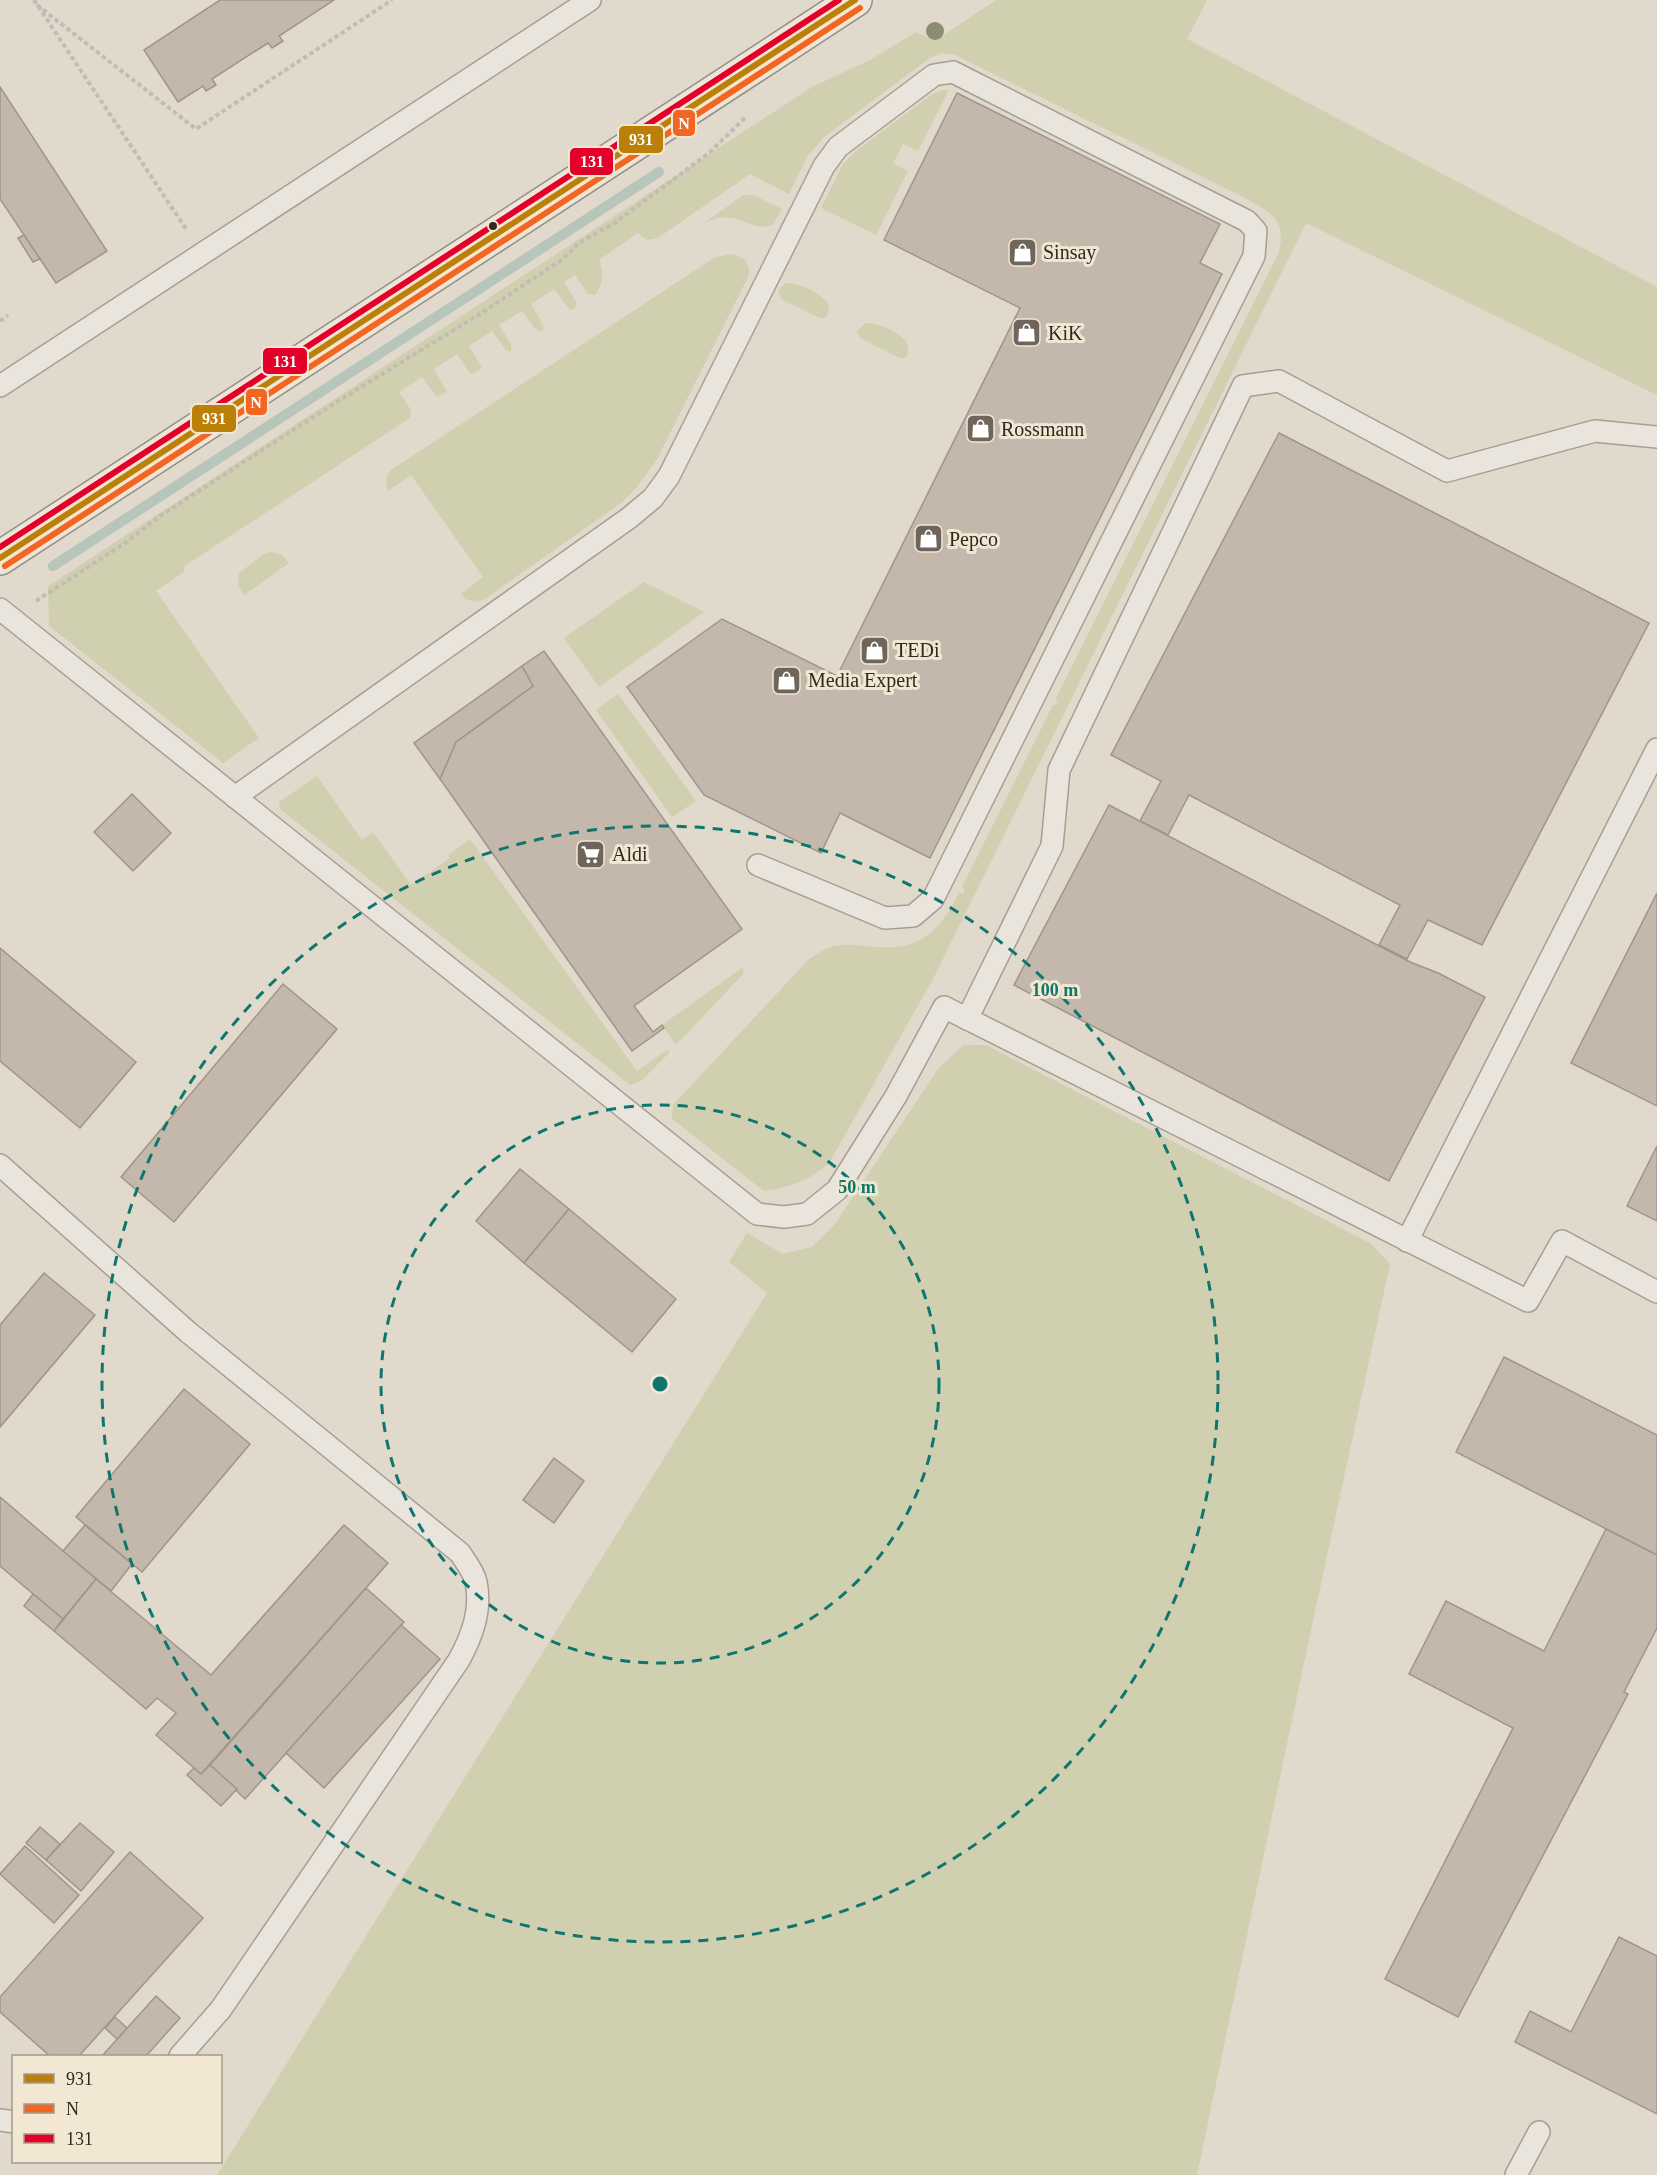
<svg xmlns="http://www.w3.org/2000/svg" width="1657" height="2175" font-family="'Times New Roman',serif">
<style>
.green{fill:#d0cfaf}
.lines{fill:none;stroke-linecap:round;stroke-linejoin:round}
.stream{stroke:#b7c5bb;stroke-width:10}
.building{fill:#c4b8ad;stroke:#a0958b;stroke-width:1.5}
.lane-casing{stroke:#a69e95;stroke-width:24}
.secondary-casing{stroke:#958e85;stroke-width:36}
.path{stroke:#c2bcb4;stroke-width:4;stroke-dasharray:4.5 3;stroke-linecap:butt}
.lane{stroke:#eae5dc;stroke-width:21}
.secondary{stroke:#eae5dc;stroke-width:33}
.bus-1-casing{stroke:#f1e7d2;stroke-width:10}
.bus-2-casing{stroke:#f1e7d2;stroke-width:10}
.bus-3-casing{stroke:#f1e7d2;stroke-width:10}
.bus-1{stroke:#bc8009;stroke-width:6}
.bus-2{stroke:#f26522;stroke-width:6}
.bus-3{stroke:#e4002b;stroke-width:6}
.tree{fill:#8b8c71}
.ring{fill:none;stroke:#0f766e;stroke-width:3;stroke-dasharray:10 8}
.bus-dot{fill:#33271e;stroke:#f1e7d2;stroke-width:2}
.labels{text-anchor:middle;stroke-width:6;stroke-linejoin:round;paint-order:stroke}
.poi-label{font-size:20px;fill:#33271e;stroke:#f1e7d2;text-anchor:start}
.centre{fill:#0f766e;stroke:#f1e7d2;stroke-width:3}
.ring-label{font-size:18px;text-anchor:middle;font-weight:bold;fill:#0f766e;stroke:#f1e7d2;stroke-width:6;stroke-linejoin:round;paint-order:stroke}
.line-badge{stroke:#f1e7d2;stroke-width:2}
.badge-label{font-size:16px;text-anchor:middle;font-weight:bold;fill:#fff}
</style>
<rect width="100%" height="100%" fill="#e1d9cb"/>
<g class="green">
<path d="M996,0H1207L1187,39L1657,287V395L1306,223L933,979L829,1163C809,1181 790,1187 764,1191L672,1119L673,1105L809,959C817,954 825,948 834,946C848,943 863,946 876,947C921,951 941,930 959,892L963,894L965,889L962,887L1053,705H1056L1058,702L1055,700L1279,252C1287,219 1270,212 1245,198L955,55L941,53L930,58L824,137L807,157L789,194L750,174L658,238L647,240L638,233L599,260C604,273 604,282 595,295L588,294L575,275L564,282L576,302L577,305L574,309L570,310L554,289L531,304L544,327L542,331L535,329L522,311L499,325L511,344V351H507L492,331L469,346L482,368L472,374L469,372L457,354L434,369L447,392L437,397L422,377L399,392L411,410L410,418L183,567L185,571L156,591L259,738L223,763L49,626L48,586L812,87L870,60L916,32L935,41Z"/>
<path d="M943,90H949L918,151L903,144L893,163L908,171L876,235L821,208L843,164L856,151L931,95Z"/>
<path d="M743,195H753L782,209L773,224C751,236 738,204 703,224Z"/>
<path d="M731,254C744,257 750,262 749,275L656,461L636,488L621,503L485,599L475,602L465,599L461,594L483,577L411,475L388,491C385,482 385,478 391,470L714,258Z"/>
<path d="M785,283C800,283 821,293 829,305L828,315L825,318H820L781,299L778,291Z"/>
<path d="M865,323C880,323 900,332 908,345V355L904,358H900L860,338L857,331Z"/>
<path d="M271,552L282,555L289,563L244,595L238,586L239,573L264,554Z"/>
<path d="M644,582L704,612L599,687L564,638Z"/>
<path d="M618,694L696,801L672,817L596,710Z"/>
<path d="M317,776L362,840L373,832L411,885L450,858L448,855L470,839L637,1071L667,1050L670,1052L641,1081L630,1085L280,809L279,802Z"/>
<path d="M742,968L744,970L743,974L676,1045L662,1025Z"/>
<path d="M963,1045H986L1370,1243L1390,1264L1302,1672L1197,2175H217L767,1293L729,1262L747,1233L783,1254L812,1247L835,1224L938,1069Z"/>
</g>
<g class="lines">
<path class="stream" d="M53,566L659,172"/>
</g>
<g class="building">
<path d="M220,0H334L279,36L283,41L272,48L268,43L212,79L216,85L206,91L203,86L178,102L144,50Z"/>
<path d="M0,87L107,251L56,283L0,199Z"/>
<path d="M957,93L1220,224L1200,263L1222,274L930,858L840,813L821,853L704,795L627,687L722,619L837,676L1020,308L884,240Z"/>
<path d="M24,235L40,259L33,262L18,238Z"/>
<path d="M1279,433L1649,623L1482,945L1428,920L1407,959L1379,945L1400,905L1189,795L1168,835L1140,821L1161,781L1111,755Z"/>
<path d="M544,651L742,929L634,1006L653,1032L662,1025L664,1028L632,1051L440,779L456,742L533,686L522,666Z"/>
<path d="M522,666L533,686L456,742L440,779L414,743Z"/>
<path d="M132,794L171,833L133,871L94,832Z"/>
<path d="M1109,805L1410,962L1438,973L1485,997L1389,1181L1014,985Z"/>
<path d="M1657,893V1106L1571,1063Z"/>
<path d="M0,948L136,1062L80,1128L0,1061Z"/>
<path d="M283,984L337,1029L174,1222L121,1177Z"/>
<path d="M1657,1146V1221L1627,1206Z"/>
<path d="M520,1169L569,1209L524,1263L476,1221Z"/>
<path d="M569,1209L676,1299L632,1352L524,1263Z"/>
<path d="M44,1273L95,1315L0,1427V1325Z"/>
<path d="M1504,1357L1657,1435V1555L1456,1452Z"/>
<path d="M184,1389L250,1444L142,1572L76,1517Z"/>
<path d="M554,1458L584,1481L554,1523L523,1500Z"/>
<path d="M0,1497L96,1579L63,1619L0,1566Z"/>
<path d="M85,1525L132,1564L111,1591L63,1551Z"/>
<path d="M344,1525L388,1563L201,1774L156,1735L176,1713L157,1698L146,1709L54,1631L96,1579L211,1675Z"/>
<path d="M1606,1529L1657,1555V1628L1624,1692L1628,1694L1458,2017L1385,1979L1513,1728L1409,1674L1446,1601L1544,1651Z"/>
<path d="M366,1588L404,1622L245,1799L210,1765Z"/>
<path d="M33,1594L63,1619L54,1631L24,1606Z"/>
<path d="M401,1625L440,1659L324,1788L286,1753Z"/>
<path d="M210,1765L237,1789L221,1806L187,1775L194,1768L201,1774Z"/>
<path d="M80,1823L114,1852L81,1891L46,1860Z"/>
<path d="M40,1827L60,1844L46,1860L26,1843Z"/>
<path d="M25,1846L79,1895L54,1923L0,1874Z"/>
<path d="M130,1852L203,1918L79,2056H50L0,2012V1997Z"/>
<path d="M1619,1937L1657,1956V2114L1515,2042L1530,2011L1571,2032Z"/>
<path d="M156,1996L180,2018L146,2056H102Z"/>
<path d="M115,2017L127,2028L117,2039L105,2028Z"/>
</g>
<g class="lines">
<defs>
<g id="lane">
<path d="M0,386L590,0"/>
<path d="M0,609L757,1214L784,1217L807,1214L837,1190L896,1096L944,1007L1528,1301L1562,1241L1657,1292"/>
<path d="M235,797L629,518L653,498L669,476L824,166L838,147L934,75L953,72L1247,221L1256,231L1254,256L933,899L913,916L885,918L758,865"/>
<path d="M967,1019L1052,846L1059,770L1243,386L1279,381L1447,471L1595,431L1657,437"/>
<path d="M0,1165L188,1332L460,1553C465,1561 474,1572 476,1582C482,1610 472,1636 459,1660L221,2009L180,2056"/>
<path d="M1407,1241L1657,749"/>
<path d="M0,2120L14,2122"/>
<path d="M1516,2175L1539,2132"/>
</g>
<path id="secondary" d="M0,558L855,0"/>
</defs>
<use href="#lane" class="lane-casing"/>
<use href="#secondary" class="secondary-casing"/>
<g class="path">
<path d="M34,0L186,229"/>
<path d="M37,5L196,129L392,0"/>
<path d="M0,321L8,315"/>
<path d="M36,601L125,543L160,516L335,403L483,312L563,259L579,243L616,222L709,153L747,116"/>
</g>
<use href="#lane" class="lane"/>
<use href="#secondary" class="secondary"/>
<defs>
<path id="bus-1" d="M0,558L855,0"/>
<path id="bus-2" d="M5,566L860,8"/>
<path id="bus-3" d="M0,547L839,0"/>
</defs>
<use href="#bus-1" class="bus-1-casing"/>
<use href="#bus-2" class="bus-2-casing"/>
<use href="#bus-3" class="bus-3-casing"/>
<use href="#bus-1" class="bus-1"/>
<use href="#bus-2" class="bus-2"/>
<use href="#bus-3" class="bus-3"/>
</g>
<circle class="tree" cx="935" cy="31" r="9"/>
<g class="ring">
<circle cx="660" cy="1384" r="279"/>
<circle cx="660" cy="1384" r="558"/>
</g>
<defs>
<symbol id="shop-square" viewBox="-11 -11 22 22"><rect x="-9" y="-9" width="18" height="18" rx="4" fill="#70655b" stroke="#f1e7d2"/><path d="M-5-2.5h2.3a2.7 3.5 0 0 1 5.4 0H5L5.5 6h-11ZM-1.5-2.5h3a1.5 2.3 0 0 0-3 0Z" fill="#fff"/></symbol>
<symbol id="supermarket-square" viewBox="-11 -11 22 22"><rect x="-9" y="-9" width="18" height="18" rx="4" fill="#70655b" stroke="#f1e7d2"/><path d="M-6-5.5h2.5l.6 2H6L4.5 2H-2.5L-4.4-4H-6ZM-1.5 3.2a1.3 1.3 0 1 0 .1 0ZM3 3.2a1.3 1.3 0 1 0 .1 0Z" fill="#fff"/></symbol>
</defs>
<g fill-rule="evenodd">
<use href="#shop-square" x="1006" y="236" width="33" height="33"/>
<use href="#shop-square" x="1010" y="316" width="33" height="33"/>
<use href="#shop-square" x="964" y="412" width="33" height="33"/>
<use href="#shop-square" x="912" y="522" width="33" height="33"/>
<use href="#shop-square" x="858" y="634" width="33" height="33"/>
<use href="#shop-square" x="770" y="664" width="33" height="33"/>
<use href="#supermarket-square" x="574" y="838" width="33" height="33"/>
</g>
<circle class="bus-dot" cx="493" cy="226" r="5"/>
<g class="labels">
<g class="poi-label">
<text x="1043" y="259">Sinsay</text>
<text x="1048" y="340">KiK</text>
<text x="1001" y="436">Rossmann</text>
<text x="949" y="546">Pepco</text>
<text x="895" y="657">TEDi</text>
<text x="808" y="687">Media Expert</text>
<text x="612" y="861">Aldi</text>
</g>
</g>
<circle cx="660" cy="1384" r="9" class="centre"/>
<g class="ring-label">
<text x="1055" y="996">100 m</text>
<text x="857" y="1193">50 m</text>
</g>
<g class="line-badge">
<rect x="672" y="109" width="24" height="28" rx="6" fill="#f26522"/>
<rect x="618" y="125" width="46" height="29" rx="6" fill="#bc8009"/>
<rect x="569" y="147" width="45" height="29" rx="6" fill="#e4002b"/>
<rect x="262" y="347" width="46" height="28" rx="6" fill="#e4002b"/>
<rect x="245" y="388" width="23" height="28" rx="6" fill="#f26522"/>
<rect x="191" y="404" width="46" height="29" rx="6" fill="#bc8009"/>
</g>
<g class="badge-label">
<text x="684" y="129">N</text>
<text x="641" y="145">931</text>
<text x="592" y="167">131</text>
<text x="285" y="367">131</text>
<text x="256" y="408">N</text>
<text x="214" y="424">931</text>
</g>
<rect x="12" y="2055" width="210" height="108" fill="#f1e7d2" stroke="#a59a8a" stroke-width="1.5"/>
<rect x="24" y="2074" width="30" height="9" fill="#bc8009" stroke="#a59a8a" stroke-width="1.5"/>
<text x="66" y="2085" font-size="18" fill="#33271e">931</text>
<rect x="24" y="2104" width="30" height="9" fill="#f26522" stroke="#a59a8a" stroke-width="1.5"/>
<text x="66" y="2115" font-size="18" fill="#33271e">N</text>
<rect x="24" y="2134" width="30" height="9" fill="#e4002b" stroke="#a59a8a" stroke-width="1.5"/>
<text x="66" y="2145" font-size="18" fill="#33271e">131</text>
</svg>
